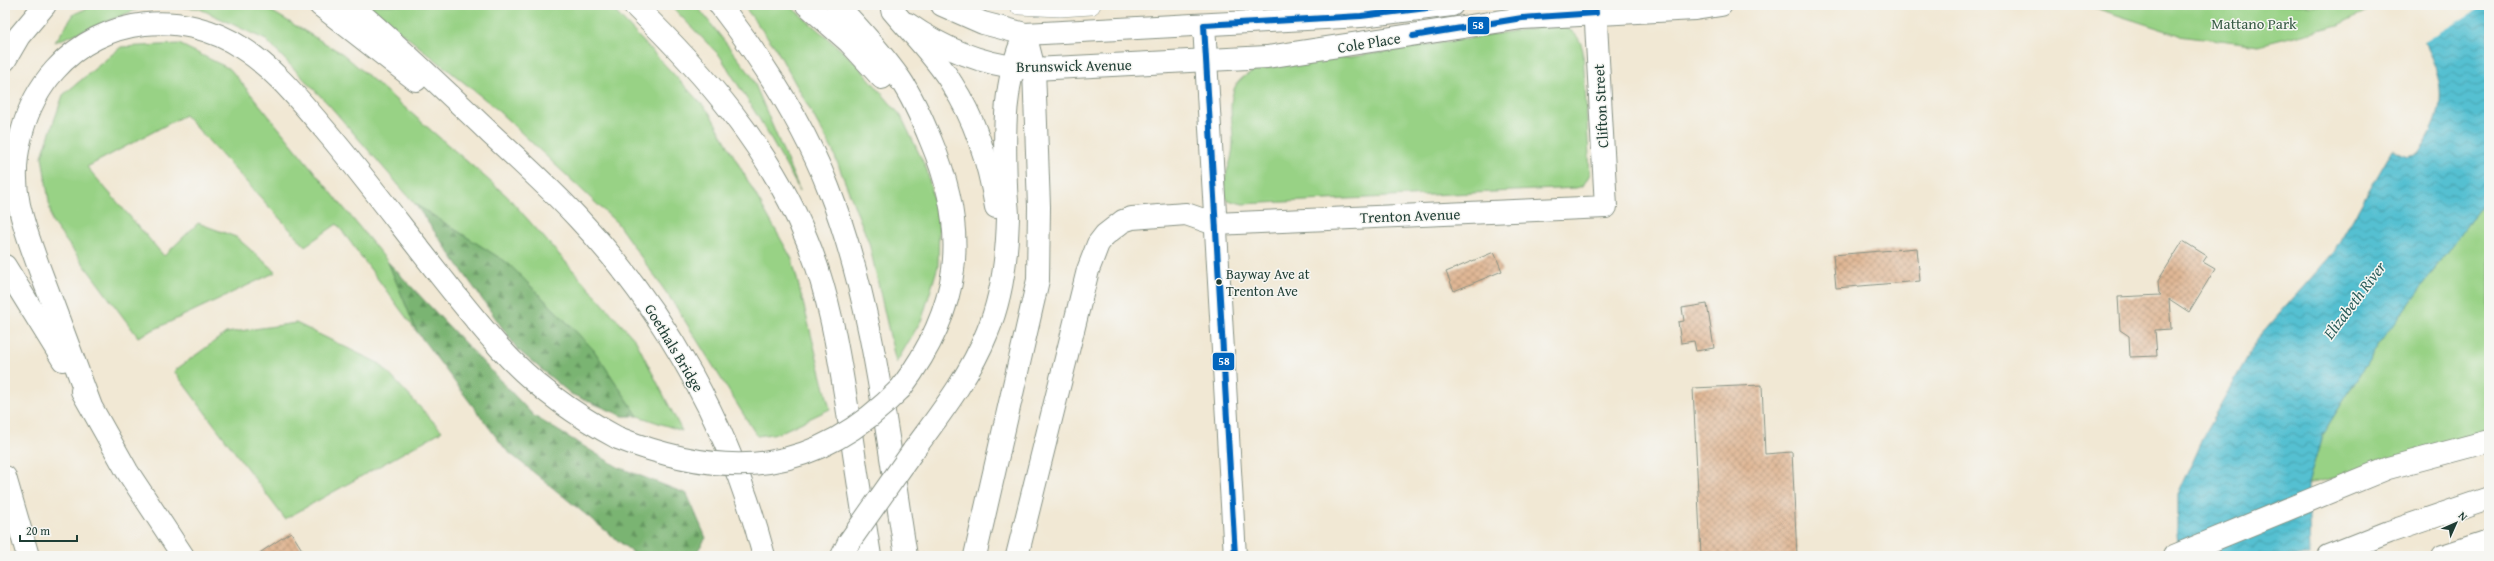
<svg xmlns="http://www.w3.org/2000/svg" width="2494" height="561" font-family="'Gentium Book Plus',serif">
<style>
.green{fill:#98d285;stroke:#5c885c}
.forest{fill:url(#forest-firs);stroke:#4c7853}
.water{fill:url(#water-waves);stroke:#3a7e82}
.pier{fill:#f1e8d4}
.building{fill:url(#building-cross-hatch)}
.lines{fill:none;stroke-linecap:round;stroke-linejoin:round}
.minor-casing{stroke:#889284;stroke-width:20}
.tertiary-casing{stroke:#889284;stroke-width:24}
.secondary-casing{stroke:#889284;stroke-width:24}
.motorway-casing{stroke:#889284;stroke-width:24}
.minor{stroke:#fff;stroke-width:19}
.tertiary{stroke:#fff;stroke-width:22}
.secondary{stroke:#fff;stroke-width:22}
.motorway{stroke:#fff;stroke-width:22}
.motorway-bridge-casing{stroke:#889284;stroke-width:24;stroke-linecap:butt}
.motorway-bridge{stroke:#fff;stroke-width:22}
.bus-1-casing{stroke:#f6f6f2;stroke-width:9}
.bus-1{stroke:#0065bd;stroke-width:6}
.bus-dot{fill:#1f3d34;stroke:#f6f6f2;stroke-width:1.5}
.labels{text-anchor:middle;stroke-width:3;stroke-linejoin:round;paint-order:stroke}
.bus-label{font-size:14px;fill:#1f3d34;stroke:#f6f6f2;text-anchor:start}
.park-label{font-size:15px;fill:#375b44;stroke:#f6f6f2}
.street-label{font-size:15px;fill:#1f3d34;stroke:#f6f6f2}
.water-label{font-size:16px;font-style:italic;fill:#2c5e5b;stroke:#f6f6f2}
.line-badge{stroke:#f6f6f2;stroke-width:1.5}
.badge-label{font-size:11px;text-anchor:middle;font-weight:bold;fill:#fff}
</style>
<defs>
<pattern id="forest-firs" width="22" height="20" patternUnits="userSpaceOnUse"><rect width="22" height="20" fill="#7ab472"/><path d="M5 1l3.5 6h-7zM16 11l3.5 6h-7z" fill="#63945e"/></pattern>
<pattern id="water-waves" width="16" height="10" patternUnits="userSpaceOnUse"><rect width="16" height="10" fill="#55c0d1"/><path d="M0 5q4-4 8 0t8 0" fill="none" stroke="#469daa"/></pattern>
<pattern id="building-cross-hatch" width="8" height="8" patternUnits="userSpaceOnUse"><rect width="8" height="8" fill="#e0b795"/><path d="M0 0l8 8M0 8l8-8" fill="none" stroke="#b5967a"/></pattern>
</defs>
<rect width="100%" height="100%" fill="#f6f6f2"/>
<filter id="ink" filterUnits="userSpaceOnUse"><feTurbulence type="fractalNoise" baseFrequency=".025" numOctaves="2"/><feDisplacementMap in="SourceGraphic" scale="8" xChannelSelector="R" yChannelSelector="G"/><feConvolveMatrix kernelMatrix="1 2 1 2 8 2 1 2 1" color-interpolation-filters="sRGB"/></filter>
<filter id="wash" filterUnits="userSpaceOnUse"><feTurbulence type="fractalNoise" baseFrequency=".012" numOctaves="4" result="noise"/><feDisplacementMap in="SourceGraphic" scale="16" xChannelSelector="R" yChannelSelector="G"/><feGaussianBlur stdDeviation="0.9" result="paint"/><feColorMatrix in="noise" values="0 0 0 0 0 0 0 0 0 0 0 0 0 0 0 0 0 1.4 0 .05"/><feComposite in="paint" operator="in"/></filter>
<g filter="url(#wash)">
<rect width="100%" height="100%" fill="#f1e8d4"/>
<g class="green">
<path d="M95,5H261L343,54L507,196L636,341L682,431L638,416L593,349L509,264L415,204L330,106L266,40L198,8L146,6L55,42L74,14Z"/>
<path d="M367,5H609L709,112L792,259L830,409L779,433L757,436L675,305L617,223L492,105Z"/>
<path d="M670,5H696L751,75L800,191L760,120L720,56Z"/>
<path d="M743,5H789L855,62L901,116L927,170L939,225L938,266L922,319L896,363L869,243L832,149L775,47Z"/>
<path d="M2086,5H2379L2338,25L2259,45L2179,35Z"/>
<path d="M1552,25C1570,27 1579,33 1583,51L1590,174L1583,186L1576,188L1243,204L1227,200C1218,183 1230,170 1232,153C1236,132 1226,107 1235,87C1240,77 1250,73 1259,68L1358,56Z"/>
<path d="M179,44L230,69L255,99L388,262L417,332L337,224L305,246L185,115L87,167L164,256L198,223L236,237L276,272L138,337L52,222L42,156L63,95L121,47Z"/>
<path d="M2489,195V443L2308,484L2322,435L2374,352Z"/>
<path d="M296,323L380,364L442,431L285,519L174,371L226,333Z"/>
</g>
<g class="forest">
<path d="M415,204L509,264L593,349L638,416H623L571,394L518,350Z"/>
<path d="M388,262L534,416L618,467L687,494L706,538L694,556H637L506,450L417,332Z"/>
</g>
<path class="water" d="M2402,5H2489V195L2374,352L2322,435L2308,484L2310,556H2180L2177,535V495L2206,430L2259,337L2334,252L2393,149L2407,156L2418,153C2461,94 2434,60 2402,5Z"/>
<path class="pier" d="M2400,5H2485L2422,43Z"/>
<g id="blocks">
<g class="building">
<path d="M2183,241L2207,256L2203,262L2215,269L2189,312L2169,299L2171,329L2155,330L2157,356L2130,357L2129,336L2120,330L2118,297L2161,295L2159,293L2158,281Z"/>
<path d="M1917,248L1920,281L1836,288L1833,255Z"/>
<path d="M1494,252L1502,271L1454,291L1446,272Z"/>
<path d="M1707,304L1714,348L1696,351L1694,341L1681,343L1678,322L1684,321L1682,308Z"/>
<path d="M1762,385L1765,454L1792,452L1797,556H1701L1693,388Z"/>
<path d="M291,532L306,556H255Z"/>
</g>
</g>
</g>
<g filter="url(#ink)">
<use href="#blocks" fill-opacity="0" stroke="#889284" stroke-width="1"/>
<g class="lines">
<defs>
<g id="minor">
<path d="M1019,5L1060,7L1091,5"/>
<path d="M1324,5L1353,14"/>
</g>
<g id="tertiary">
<path d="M1204,25L1235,556"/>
<path d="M1025,34L1361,16L1452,5"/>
<path d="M1034,69L1267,57L1522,18L1695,9L1721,5"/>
<path d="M1215,224L1606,207L1595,5"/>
</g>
<g id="secondary">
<path d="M942,5L983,23L1025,34"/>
<path d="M908,24C945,50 987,66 1032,69"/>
</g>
<g id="motorway">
<path d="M320,5L416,80"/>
<path d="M351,5C399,46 445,90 491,134C520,161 550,188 577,217C667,312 731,430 764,556"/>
<path d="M634,5C704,73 770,148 807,240C829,293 838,350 847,406C854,456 862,506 870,556"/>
<path d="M720,5C763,61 802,121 828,187C874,304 886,432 906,556"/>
<path d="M807,5L849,42L882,78"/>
<path d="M837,5C859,28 881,52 900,79C913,98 922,119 931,141C970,233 961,308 901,388"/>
<path d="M892,10C912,34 936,57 952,84C976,121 989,164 996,207"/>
<path d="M5,60L19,36L45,5"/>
<path d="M5,266L63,360"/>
<path d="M82,391L127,471L183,556"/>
<path d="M90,404C76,367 63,331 49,294C38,265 26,236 19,205C9,159 24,104 55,70C103,16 183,9 242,48C275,69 300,101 325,130C385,201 438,278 499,347C533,385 573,414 618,438"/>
<path d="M913,451C940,414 970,376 987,333C1002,298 1007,256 1008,218C1008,207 1006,196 1006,185C1004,132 1003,82 1025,34"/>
<path d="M5,477L28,556"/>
<path d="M842,556L849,542"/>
<path d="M975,556L1038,280L1039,207L1034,69L1025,34"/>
<path d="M1017,556L1088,270L1098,244L1105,235L1123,221L1132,218L1186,214L1215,224"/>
<path d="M2174,556L2388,468L2489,441"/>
<path d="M2328,556L2389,532L2489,498"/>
<path d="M2443,556L2489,541"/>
</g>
</defs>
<use href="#minor" class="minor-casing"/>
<use href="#tertiary" class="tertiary-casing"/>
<use href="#secondary" class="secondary-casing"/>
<use href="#motorway" class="motorway-casing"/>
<use href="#minor" class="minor"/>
<use href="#tertiary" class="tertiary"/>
<use href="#secondary" class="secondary"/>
<use href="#motorway" class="motorway"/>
<defs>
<g id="motorway-bridge">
<path d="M618,438C728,481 815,476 901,388"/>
<path d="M849,542L913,451"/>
</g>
</defs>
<use href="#motorway-bridge" class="motorway-bridge-casing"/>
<use href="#motorway-bridge" class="motorway-bridge"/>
<defs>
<g id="bus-1">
<path d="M1413,36L1522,18L1596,13L1595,5"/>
<path d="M1235,556L1204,25L1361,16L1452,5"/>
</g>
</defs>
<use href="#bus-1" class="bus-1-casing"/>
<use href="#bus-1" class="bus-1"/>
</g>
</g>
<circle class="bus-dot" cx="1219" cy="282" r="3.5"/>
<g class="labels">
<g class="bus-label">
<text x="1226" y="279">Bayway Ave at<tspan x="1226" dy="17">Trenton Ave</tspan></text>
</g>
<g class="park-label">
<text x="2254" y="29">Mattano Park</text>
</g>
<g class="street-label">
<text transform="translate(1369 43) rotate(-9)" y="5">Cole Place</text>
<text transform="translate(1074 66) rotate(-1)" y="5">Brunswick Avenue</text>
<text transform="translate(1601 106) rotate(-93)" y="5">Clifton Street</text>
<text transform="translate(1410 216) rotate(-2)" y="5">Trenton Avenue</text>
<text transform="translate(674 348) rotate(59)" y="5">Goethals Bridge</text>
</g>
<g class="water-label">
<text transform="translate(2354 300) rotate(-53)" y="6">Elizabeth River</text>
</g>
</g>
<g class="line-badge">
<rect x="1467" y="16" width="23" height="19" rx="4" fill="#0065bd"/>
<rect x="1212" y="352" width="23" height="19" rx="4" fill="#0065bd"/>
</g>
<g class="badge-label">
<text x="1478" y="29">58</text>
<text x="1224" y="365">58</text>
</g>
<rect width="2494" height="561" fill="none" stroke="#f6f6f2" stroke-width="20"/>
<g transform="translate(2456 523) rotate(45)" stroke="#f6f6f2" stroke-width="3" paint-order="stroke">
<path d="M0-3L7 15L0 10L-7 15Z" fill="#1f3d34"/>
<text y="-6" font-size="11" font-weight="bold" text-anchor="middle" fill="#1f3d34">N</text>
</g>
<path d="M20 535v6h57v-6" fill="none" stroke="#1f3d34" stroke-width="2"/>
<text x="26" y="535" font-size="12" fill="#1f3d34" stroke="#f6f6f2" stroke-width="3" paint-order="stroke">20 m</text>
</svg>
